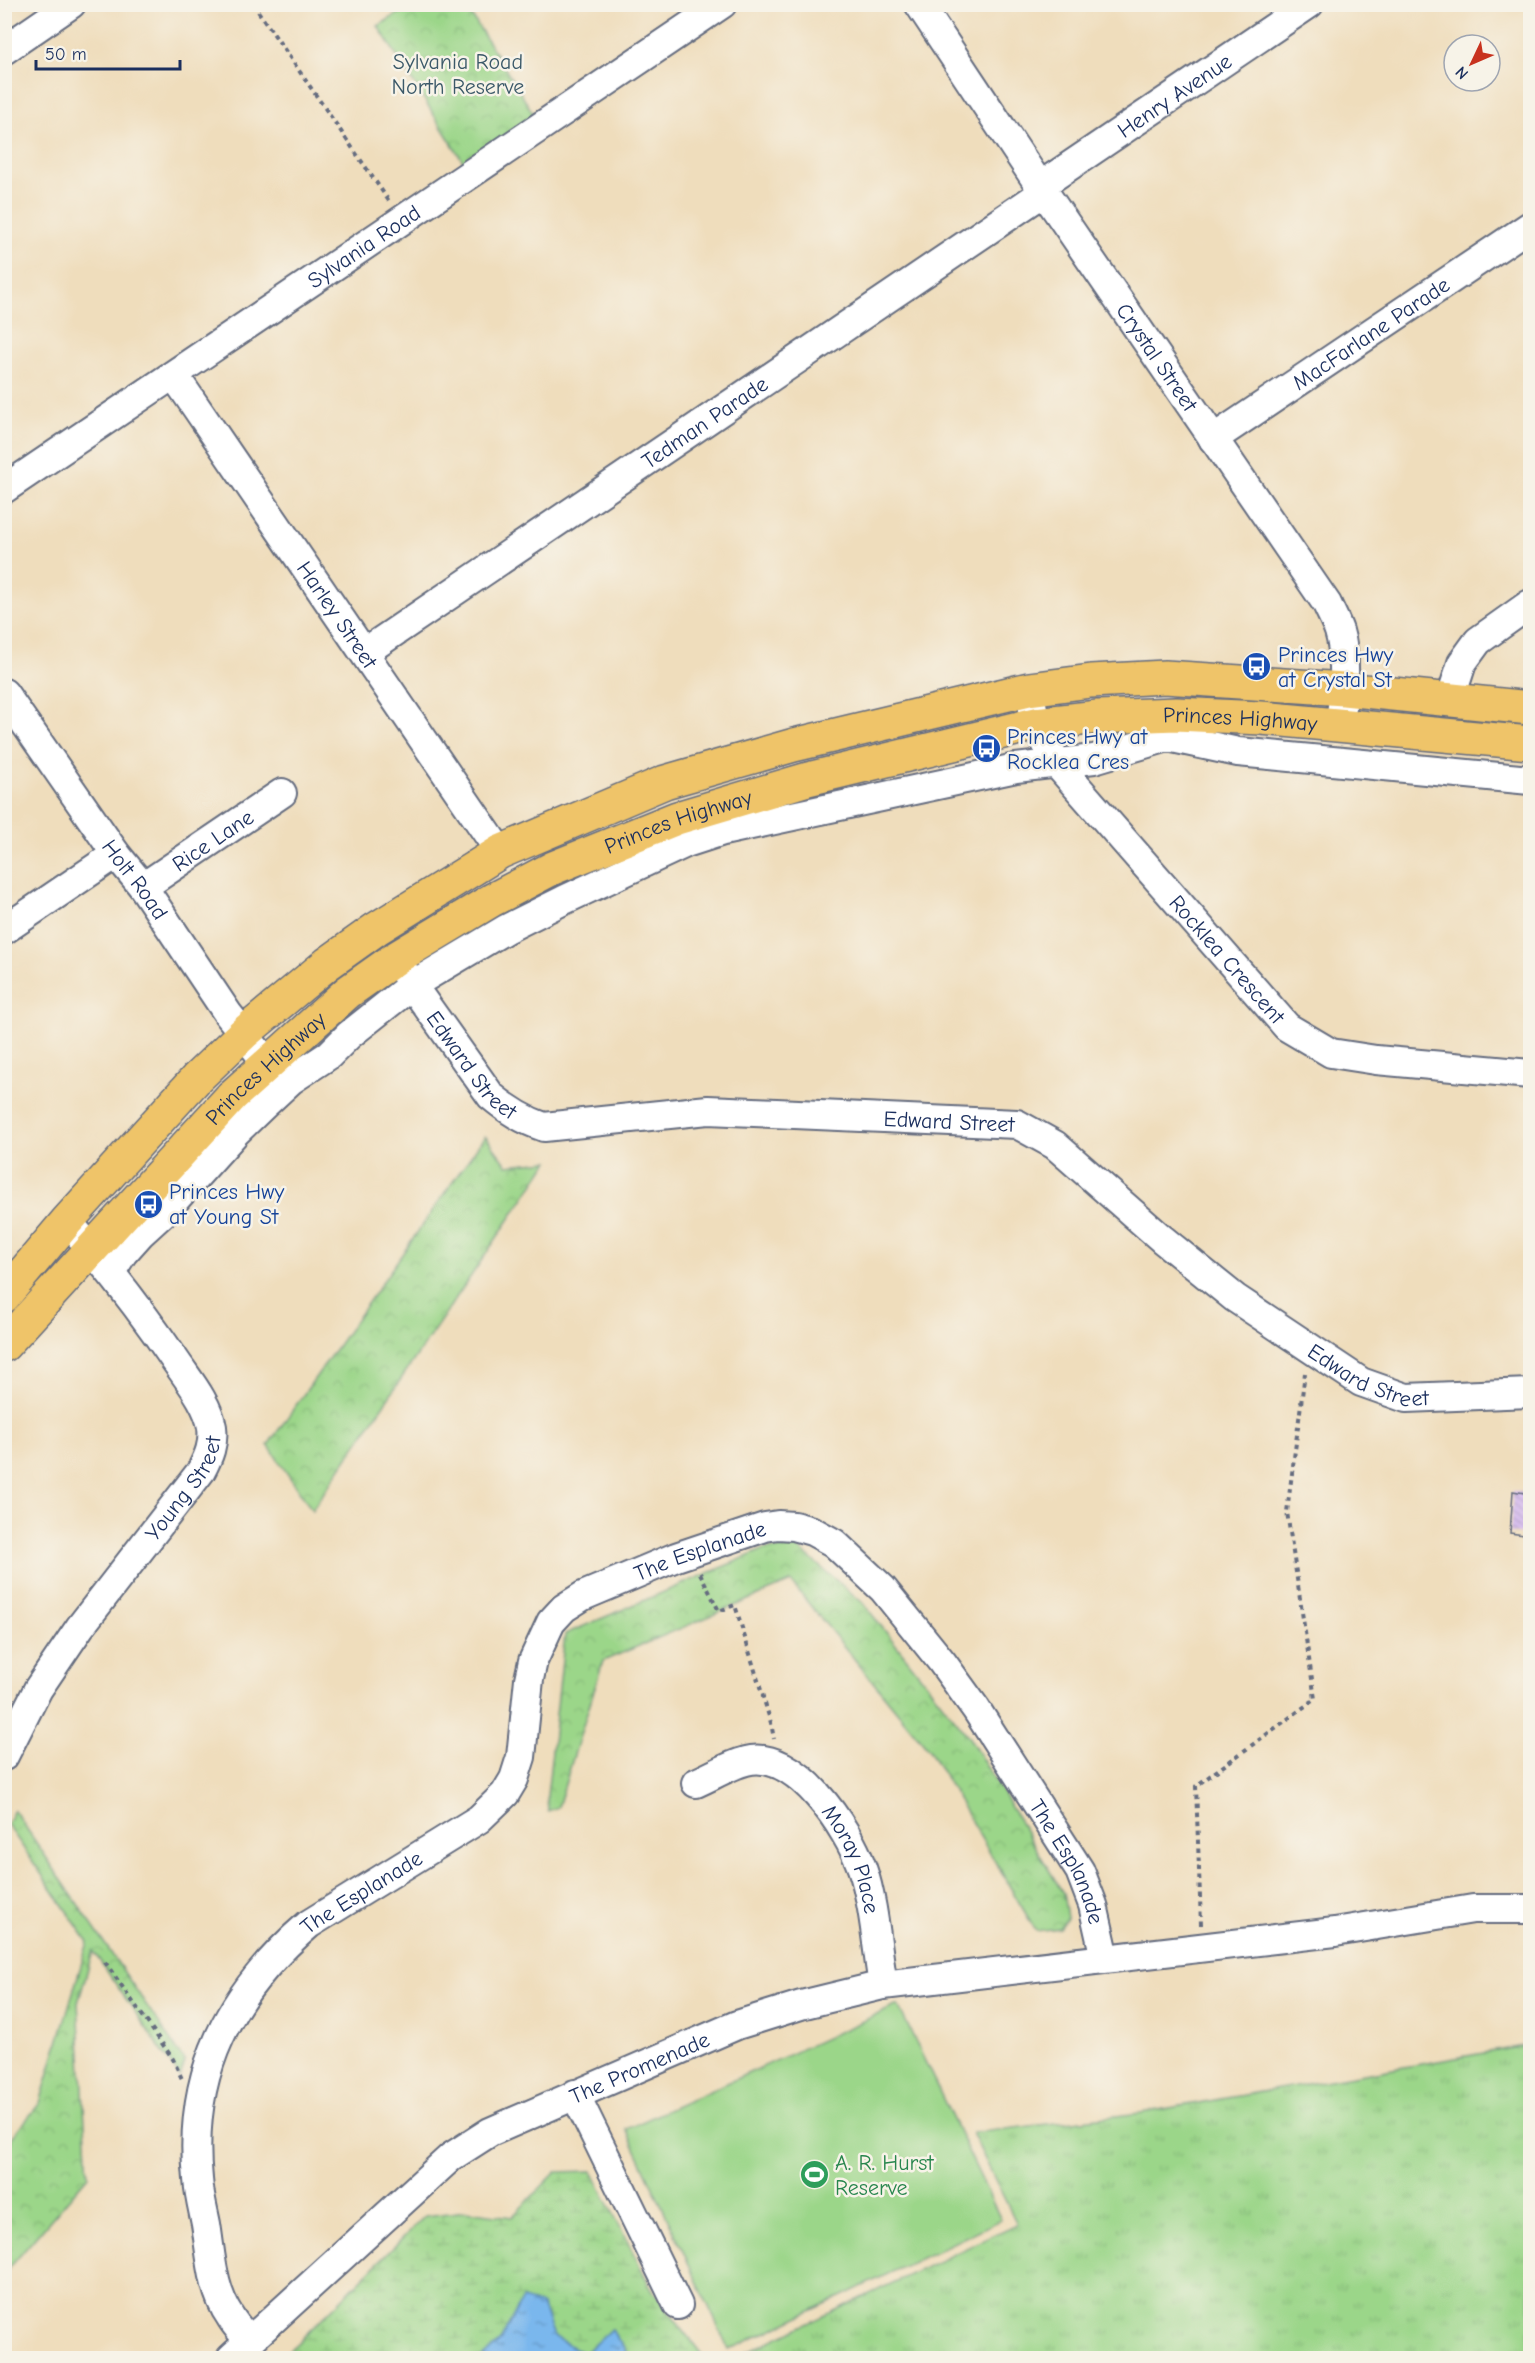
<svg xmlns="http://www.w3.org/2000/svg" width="1535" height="2363" font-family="'Comic Neue',sans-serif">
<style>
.grass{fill:url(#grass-tufts);stroke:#5b8274;stroke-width:1.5}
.wetland{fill:url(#wetland-marsh);stroke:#5b8274;stroke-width:1.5}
.park{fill:url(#park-crowns);stroke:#5b8274;stroke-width:1.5}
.garden{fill:#9bd689;stroke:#5b8274;stroke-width:1.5}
.water{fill:url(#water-ripples);stroke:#4a73a6;stroke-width:1.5}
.building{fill:url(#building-back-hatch)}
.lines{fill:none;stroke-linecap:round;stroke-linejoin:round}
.minor-casing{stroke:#656c7f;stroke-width:32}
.highway-casing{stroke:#656c7f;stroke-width:36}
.path{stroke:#656c7f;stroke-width:4;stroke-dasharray:4.5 4.5;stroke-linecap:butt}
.minor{stroke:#fff;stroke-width:28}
.highway{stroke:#efc469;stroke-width:33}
.labels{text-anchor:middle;stroke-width:5;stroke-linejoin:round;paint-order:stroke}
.park-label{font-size:22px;fill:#3b5969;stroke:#f7f3e8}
.street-label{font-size:22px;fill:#1b2f5e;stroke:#f7f3e8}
.transit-label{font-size:22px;fill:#164399;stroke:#f7f3e8;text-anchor:start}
.leisure-label{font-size:22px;fill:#27864d;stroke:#f7f3e8;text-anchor:start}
</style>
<defs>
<pattern id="grass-tufts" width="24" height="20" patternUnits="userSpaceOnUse" patternTransform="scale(1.5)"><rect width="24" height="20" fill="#9bd689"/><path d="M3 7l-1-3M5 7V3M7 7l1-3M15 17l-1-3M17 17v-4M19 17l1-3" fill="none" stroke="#85b879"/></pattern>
<pattern id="wetland-marsh" width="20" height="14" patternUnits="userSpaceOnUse" patternTransform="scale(1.5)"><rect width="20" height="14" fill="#9bd689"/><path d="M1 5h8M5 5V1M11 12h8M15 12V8" fill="none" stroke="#85b879"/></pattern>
<pattern id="park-crowns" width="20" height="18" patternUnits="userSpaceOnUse" patternTransform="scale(1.5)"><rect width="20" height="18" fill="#9bd689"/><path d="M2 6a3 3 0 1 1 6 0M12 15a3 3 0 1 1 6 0" fill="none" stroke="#85b879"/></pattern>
<pattern id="water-ripples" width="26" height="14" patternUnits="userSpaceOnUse" patternTransform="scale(1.5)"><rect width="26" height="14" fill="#7ab7ed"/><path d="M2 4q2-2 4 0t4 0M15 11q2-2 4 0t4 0" fill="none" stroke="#6395c3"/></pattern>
<pattern id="building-back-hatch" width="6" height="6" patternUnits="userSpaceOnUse" patternTransform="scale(1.5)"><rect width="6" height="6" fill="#d2b5ef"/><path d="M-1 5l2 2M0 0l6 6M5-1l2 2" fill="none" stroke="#aa94c5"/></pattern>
</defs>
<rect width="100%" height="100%" fill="#f7f3e8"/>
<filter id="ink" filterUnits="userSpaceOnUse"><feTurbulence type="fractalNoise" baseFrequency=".0167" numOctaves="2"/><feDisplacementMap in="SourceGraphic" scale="12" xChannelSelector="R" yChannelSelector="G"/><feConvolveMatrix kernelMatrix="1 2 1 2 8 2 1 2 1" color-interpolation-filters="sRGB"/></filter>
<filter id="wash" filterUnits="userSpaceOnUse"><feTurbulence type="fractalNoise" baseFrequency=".008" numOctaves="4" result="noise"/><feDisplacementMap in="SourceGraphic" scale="24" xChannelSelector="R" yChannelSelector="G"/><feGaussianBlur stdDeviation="1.35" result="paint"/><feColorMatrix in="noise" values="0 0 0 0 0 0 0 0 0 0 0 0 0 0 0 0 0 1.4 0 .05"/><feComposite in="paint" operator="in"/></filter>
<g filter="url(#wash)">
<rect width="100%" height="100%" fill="#efddbc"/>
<path class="grass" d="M1530,2045V2358H735L1017,2224L972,2133L1141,2113Z"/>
<path class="wetland" d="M592,2171L652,2290L703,2356L710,2358H630L611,2329L584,2354L554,2336L542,2305L482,2358H282L425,2216L466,2211L512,2217L556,2172Z"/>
<g class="park">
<path d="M412,5H465L538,121L466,166L378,26Z"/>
<path d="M485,1136L507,1165L549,1161L312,1510L268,1445Z"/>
<path d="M798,1548L863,1603L968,1736L1063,1893L1067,1918L1060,1928L1036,1931L929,1750L791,1582L603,1661L558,1807L548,1811L547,1796L565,1634L765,1549Z"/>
<path d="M14,1810L185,2062L180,2077L93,1951L78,2003L88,2176L5,2273V2146L40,2103L88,1942L7,1824Z"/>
</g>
<path class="garden" d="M898,2005L1001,2220L729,2350L626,2129Z"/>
<path class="water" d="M522,2299L542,2305L554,2336L584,2354L611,2329L630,2358H482L501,2340Z"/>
<g id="blocks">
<path class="building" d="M1513,1491L1530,1494V1524H1526L1524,1535L1510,1533Z"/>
</g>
</g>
<g filter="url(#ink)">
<use href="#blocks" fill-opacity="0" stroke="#656c7f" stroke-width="1.5"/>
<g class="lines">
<defs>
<g id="minor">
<path id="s1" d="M919,4L1040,186L1327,604C1331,613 1336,622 1339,631C1348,661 1343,695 1340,726"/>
<path d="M4,50L71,4"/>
<path id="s2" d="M1040,186L1309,4"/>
<path id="s3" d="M174,375L500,852"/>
<path id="s4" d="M1213,439L1530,226"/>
<path id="s5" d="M4,489L722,4"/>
<path id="s6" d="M365,652L1044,192"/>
<path id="s7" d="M1029,689L1036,724L1057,764L1287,1027L1331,1053L1376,1060L1530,1074"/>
<path id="s8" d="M4,693L116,854L143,887L228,1014L267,1063"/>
<path d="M1450,700L1462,663L1478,641L1530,604"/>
<path id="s9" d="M143,887L282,793"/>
<path d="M4,930L116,854"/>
<path id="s10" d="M402,968L412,985L491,1096C508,1110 523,1120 544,1127L708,1110L1017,1124L1055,1145L1162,1239L1235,1298L1361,1382L1406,1398L1530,1393"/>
<path d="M111,1272L123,1253L140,1234L163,1213L236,1132L263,1106L291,1080L329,1055L349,1035L412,985L506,929L564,900L686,843L723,831L1016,768L1094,759L1168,737L1238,752L1530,780"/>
<path id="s11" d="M4,1756L38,1689L80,1627L201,1471C209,1456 214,1444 212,1427C208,1404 190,1382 177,1363C143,1313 107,1266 67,1221"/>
<path id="s12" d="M696,1783C712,1776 730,1765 746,1761C796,1748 848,1829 862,1868C874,1902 877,1950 883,1985"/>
<path d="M575,2094L678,2305"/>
<path id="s13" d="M249,2341C243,2333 235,2325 230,2316C212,2290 211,2255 206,2224C203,2209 199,2194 198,2179C187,2072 230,1992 309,1924L479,1819L505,1794L514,1779L521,1757L529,1679L533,1661L551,1622L564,1608L583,1596L676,1557L765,1527L778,1525L794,1526L812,1531L834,1543L883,1589L942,1662L976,1709L1080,1871L1093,1905L1105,1958"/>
<path id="s14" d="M231,2358L451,2157L490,2132L737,2025L801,2005L883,1985L1335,1932L1473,1909H1530"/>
</g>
<g id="highway">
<path d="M4,1296L67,1221L196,1079L244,1033L327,964L376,929L500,852L665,782L794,745L1029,689L1091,681L1165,677L1344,689L1530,708"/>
<path id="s15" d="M4,1345L232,1096L348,992L396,958L492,900L553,868L677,818L808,779L1036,724L1098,717L1176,714L1261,718L1530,743"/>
</g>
</defs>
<use href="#minor" class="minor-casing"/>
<use href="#highway" class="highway-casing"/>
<g class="path">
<path d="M253,4L389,201"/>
<path d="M700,1573L719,1611L735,1605L771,1723L774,1739"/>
<path d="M1201,1925L1196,1786L1315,1699L1287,1512L1305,1373"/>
<path d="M105,1962L173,2059L182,2079"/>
</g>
<use href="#minor" class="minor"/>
<use href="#highway" class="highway"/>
</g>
</g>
<defs>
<symbol id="bus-disc" viewBox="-11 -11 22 22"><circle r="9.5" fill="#1a4fb4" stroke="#f7f3e8"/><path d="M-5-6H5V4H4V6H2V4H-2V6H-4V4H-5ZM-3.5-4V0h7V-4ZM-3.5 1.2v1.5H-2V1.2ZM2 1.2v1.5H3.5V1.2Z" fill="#fff"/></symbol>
<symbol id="stadium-disc" viewBox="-11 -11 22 22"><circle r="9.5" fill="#2e9e5b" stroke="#f7f3e8"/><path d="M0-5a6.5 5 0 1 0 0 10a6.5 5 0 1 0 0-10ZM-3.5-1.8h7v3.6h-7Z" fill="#fff"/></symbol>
</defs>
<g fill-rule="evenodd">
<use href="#bus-disc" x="1240" y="650" width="33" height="33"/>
<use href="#bus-disc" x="970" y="732" width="33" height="33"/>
<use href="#bus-disc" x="132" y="1188" width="33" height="33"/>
<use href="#stadium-disc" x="798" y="2158" width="33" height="33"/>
</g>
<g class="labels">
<g class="park-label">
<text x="458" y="69">Sylvania Road<tspan x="458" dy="25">North Reserve</tspan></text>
</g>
<g class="street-label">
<text dy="8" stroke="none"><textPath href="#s2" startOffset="162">Henry Avenue</textPath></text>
<text dy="8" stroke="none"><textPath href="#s5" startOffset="434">Sylvania Road</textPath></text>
<text dy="8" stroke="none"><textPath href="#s4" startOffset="190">MacFarlane Parade</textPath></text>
<text dy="8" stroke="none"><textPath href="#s1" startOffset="426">Crystal Street</textPath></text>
<text dy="8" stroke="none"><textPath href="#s6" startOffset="410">Tedman Parade</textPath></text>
<text dy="8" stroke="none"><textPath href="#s3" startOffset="290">Harley Street</textPath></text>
<text dy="8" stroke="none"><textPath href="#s15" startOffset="1443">Princes Highway</textPath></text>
<text dy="8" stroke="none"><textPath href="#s15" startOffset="867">Princes Highway</textPath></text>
<text dy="8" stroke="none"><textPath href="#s9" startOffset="84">Rice Lane</textPath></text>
<text dy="8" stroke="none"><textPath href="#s8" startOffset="228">Holt Road</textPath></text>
<text dy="8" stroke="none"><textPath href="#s7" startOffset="340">Rocklea Crescent</textPath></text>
<text dy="8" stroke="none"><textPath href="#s10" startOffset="120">Edward Street</textPath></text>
<text dy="8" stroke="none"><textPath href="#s15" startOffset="381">Princes Highway</textPath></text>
<text dy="8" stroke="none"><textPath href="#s10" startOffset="624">Edward Street</textPath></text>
<text dy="8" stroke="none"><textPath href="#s10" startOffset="1128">Edward Street</textPath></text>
<text dy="8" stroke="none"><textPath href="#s11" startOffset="324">Young Street</textPath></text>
<text dy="8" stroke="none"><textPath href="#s13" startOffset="1047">The Esplanade</textPath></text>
<text dy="8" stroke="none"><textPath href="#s12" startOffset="212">Moray Place</textPath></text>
<text dy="8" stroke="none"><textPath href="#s13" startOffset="1587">The Esplanade</textPath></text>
<text dy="8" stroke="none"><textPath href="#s13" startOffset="525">The Esplanade</textPath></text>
<text dy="8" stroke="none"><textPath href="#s14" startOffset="507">The Promenade</textPath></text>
</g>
<g class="transit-label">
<text x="1278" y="662">Princes Hwy<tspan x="1278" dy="25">at Crystal St</tspan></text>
<text x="1007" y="744">Princes Hwy at<tspan x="1007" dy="25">Rocklea Cres</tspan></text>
<text x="169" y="1199">Princes Hwy<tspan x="169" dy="25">at Young St</tspan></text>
</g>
<g class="leisure-label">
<text x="835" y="2170">A. R. Hurst<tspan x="835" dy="25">Reserve</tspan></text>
</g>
</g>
<rect width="1535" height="2363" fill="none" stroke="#f7f3e8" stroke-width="24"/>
<g transform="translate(1472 63) rotate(226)"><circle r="28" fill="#f7f3e8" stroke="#9fa5b1" stroke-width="1.5"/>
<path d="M0-4.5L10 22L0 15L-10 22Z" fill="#c8321e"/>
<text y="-9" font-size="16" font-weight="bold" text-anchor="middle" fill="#1b2f5e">N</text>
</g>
<path d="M36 60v9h144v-9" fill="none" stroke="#1b2f5e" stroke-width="3"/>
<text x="45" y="60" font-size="18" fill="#1b2f5e" stroke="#f7f3e8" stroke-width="4.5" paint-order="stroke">50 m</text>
</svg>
